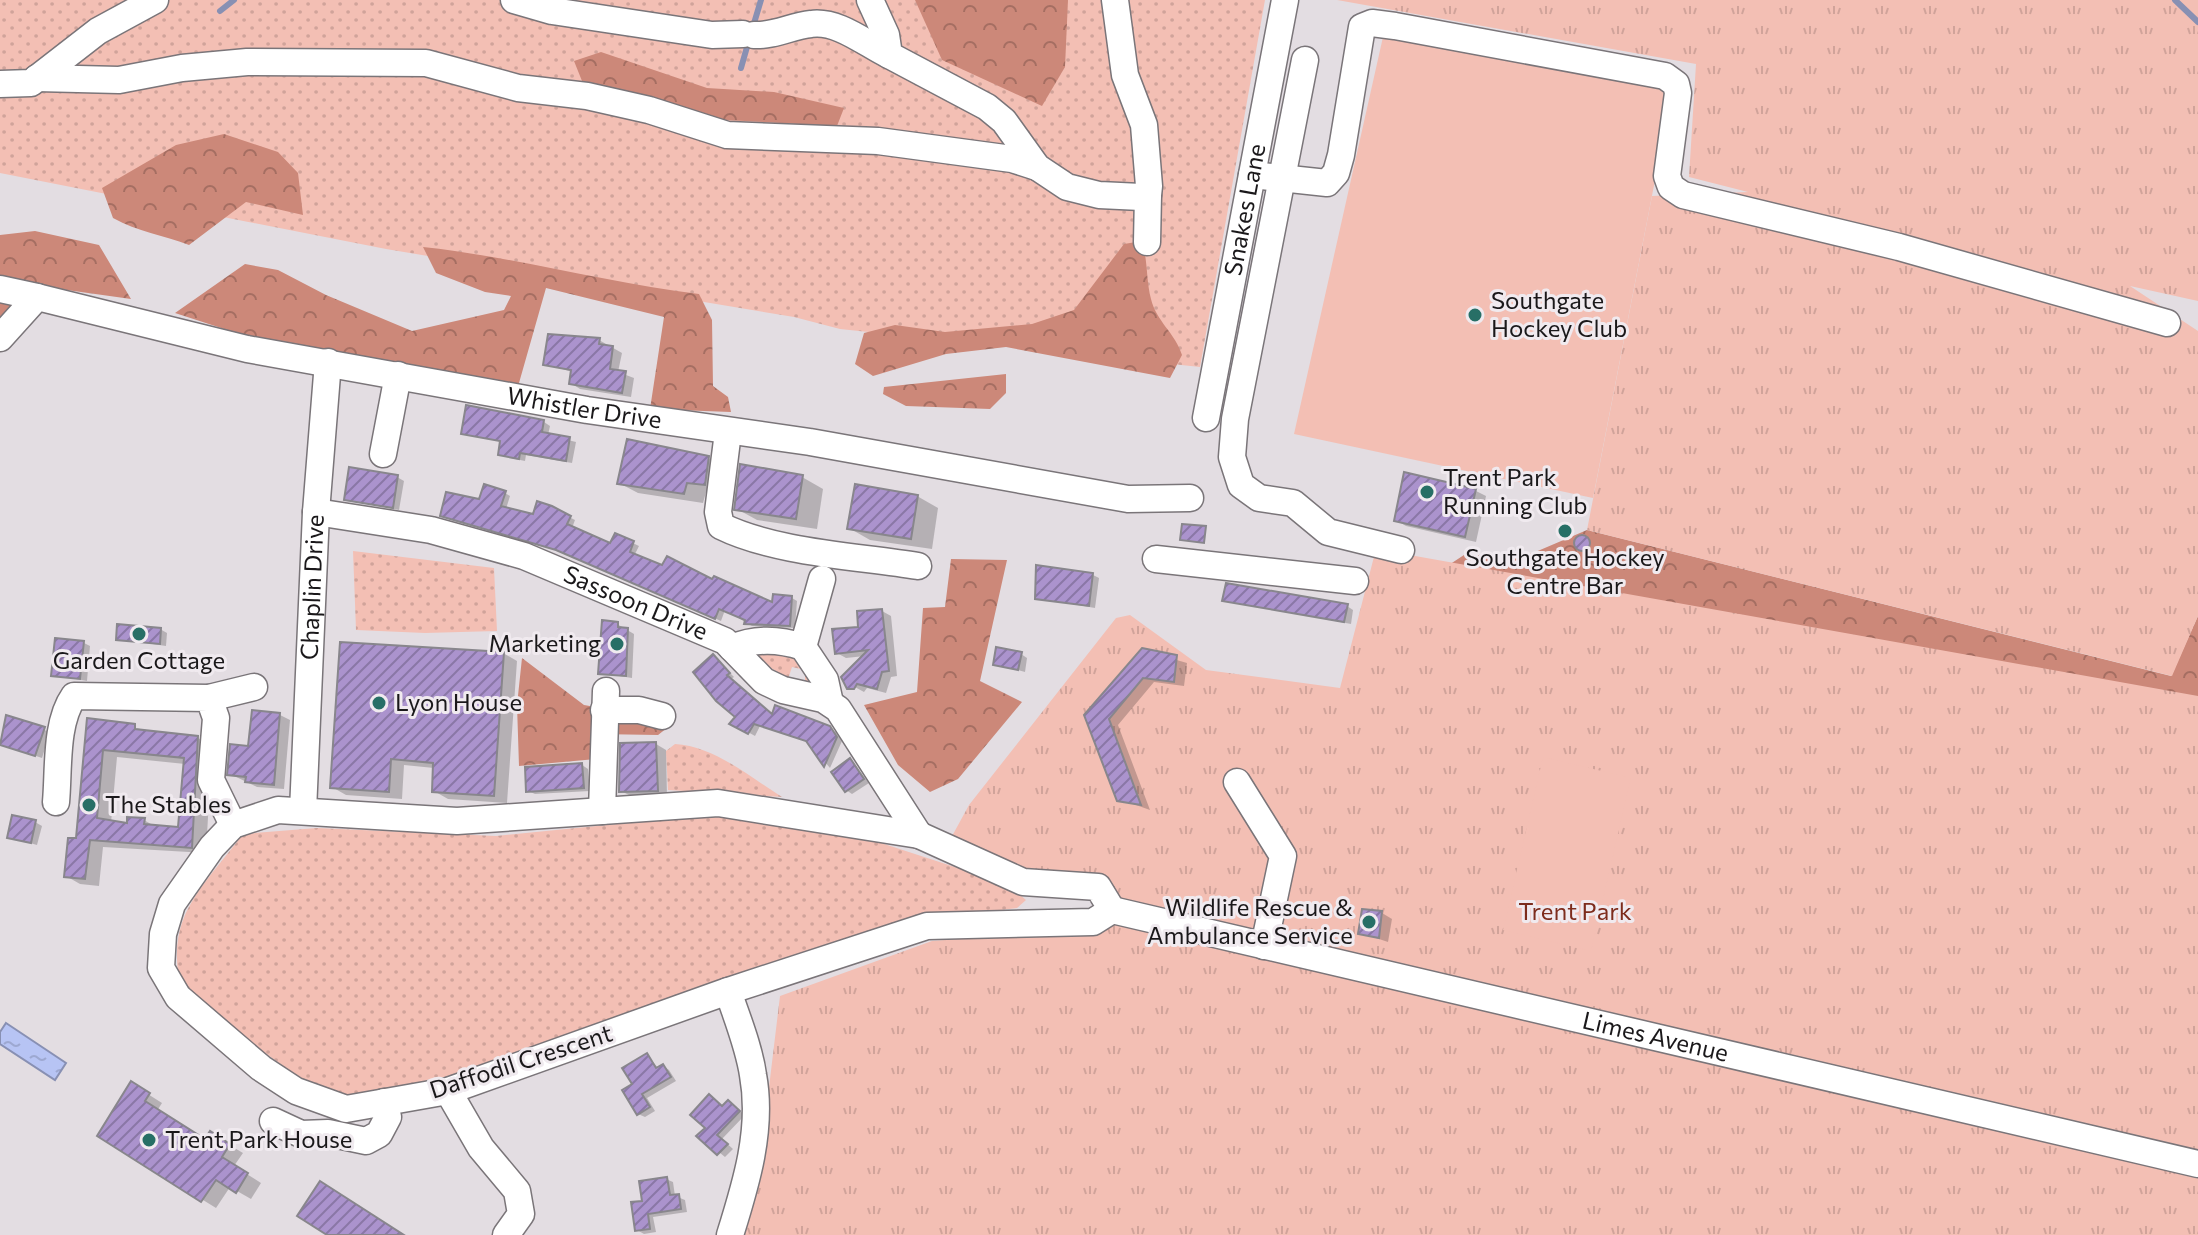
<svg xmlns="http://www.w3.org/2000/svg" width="2198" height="1235" font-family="Commissioner,sans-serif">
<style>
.grass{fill:url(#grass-dots)}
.forest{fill:url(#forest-crowns)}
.park{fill:url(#park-tufts)}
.pitch{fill:#f3bfb4}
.water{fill:url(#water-ripples);stroke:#8890b3;stroke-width:2}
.shadow{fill:#0003;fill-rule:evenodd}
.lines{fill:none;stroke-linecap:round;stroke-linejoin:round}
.stream{stroke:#8890b3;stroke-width:6}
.building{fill:url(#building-hatch);stroke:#88868c;stroke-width:2;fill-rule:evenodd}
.minor-casing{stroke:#7a7579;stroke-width:29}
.minor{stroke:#fff;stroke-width:26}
.poi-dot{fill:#276f66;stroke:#f0eaef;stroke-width:3}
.labels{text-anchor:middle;stroke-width:6;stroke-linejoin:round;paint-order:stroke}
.street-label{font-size:24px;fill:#1a181a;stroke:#f0eaef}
.poi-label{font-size:24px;fill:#1a181a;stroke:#f0eaef;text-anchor:start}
.park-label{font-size:24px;fill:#7d2c1c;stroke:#f0eaef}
</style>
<defs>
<pattern id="grass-dots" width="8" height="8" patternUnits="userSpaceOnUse" patternTransform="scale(2)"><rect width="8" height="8" fill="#f3bfb4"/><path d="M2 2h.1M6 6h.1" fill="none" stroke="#d0a39a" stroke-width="1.8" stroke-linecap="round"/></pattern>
<pattern id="forest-crowns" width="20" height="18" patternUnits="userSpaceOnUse" patternTransform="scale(2)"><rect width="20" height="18" fill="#cc8879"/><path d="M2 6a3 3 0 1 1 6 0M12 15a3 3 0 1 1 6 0" fill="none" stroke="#a56e62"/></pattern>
<pattern id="park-tufts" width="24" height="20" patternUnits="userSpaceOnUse" patternTransform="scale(2)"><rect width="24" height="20" fill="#f3bfb4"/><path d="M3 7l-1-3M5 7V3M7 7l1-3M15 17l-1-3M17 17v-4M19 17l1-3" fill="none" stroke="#d0a39a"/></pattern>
<pattern id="water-ripples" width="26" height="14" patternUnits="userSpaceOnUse" patternTransform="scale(2)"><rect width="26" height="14" fill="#b7c4f4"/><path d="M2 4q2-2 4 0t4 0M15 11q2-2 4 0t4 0" fill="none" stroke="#9da8d1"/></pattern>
<pattern id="building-hatch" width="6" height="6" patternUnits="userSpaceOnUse" patternTransform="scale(2)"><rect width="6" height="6" fill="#ab93cd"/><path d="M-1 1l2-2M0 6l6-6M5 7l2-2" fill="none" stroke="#8a77a6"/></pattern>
</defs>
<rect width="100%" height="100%" fill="#e3dde2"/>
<g class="grass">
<path d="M0,0H1265L1200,367L840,329L794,317L386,249L0,173Z"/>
<path d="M353,551L494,568L497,631L425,633L356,630Z"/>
<path d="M784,646L821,687L805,682V670L792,667L788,679L749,654Z"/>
<path d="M675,744C714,746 750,777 782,797L668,790L666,751Z"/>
<path d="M718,814L869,839L1007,884L1026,900L1017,908L923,920L431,1089L355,1104L318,1091L182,993C163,917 200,891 243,834L317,828L496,836Z"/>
</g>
<g class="forest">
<path d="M915,0H1068L1065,67L1042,106L942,60Z"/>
<path d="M601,52L707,88L774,92L844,108L837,126L725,120L582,81L574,61Z"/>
<path d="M224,134L278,152L298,173L303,215L246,202L189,245C163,235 138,232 113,218L102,188L176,145Z"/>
<path d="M35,231L99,245L131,299L31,285L0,317V235Z"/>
<path d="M1142,241C1148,261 1146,280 1151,299C1156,321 1176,334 1182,355L1170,378L1006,347L946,354L873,376L855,364L864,333L895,325L945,332L1032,324L1074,310L1124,244Z"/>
<path d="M423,247C516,257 606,283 699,294L712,320L713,386L728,397L731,412L650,409L664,317L546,288L519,383L497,386L252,338L175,313L245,264L278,270L326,295L412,331L504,310L511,296L485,292L436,273Z"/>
<path d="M1006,374V393L990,409L906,406L883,394L884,387Z"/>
<path d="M1587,530L2171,676L2198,616V740L1409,591L1464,555L1533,553Z"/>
<path d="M951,559L1007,560L980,681L1022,702L958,779L930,792L898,765L864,705L917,692L923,608L945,607Z"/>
<path d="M522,658L584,705L653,717L667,728L658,735L596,734V759L519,766L517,705Z"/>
</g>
<g class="park">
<path d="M1337,0H2198V301L2130,286L2198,331V616L2172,676L1587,530L1652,196L1748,192L1689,177L1696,64Z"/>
<path d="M1376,549L2198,696V1235H742L757,1187L780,996L932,941L1100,928L1115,899L1017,869L951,838L969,805L1116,618L1130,615L1206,670L1340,688Z"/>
</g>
<g class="pitch">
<path d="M1385,28L1673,88L1593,498L1294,434Z"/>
<path d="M1543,757L1631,778L1591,951L1503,930Z"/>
</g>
<path class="water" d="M6,1023L66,1063L55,1080L0,1044V1032Z"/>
<g class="shadow">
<path d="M599,340L622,353L618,372L634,378L631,397L580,389L571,383L573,372L545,364Z"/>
<path d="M544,422L550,426L548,435L576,442L572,463L526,455L525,461L506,457L500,454L502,442L463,433Z"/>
<path d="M708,458L727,469L724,494L706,492L703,503L638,493L619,483Z"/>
<path d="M1406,475L1476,491L1486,496L1476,542L1406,526L1396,520Z"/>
<path d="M397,477L404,481L399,510L346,499Z"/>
<path d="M802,477L823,489L817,529L757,520L737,509Z"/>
<path d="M505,493L510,496L506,509L534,517L551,508L575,520L572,528L611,546L616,535L639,546L634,556L774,605L792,598L797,601L795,628L752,626L725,610L721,621L564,552L480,501Z"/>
<path d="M917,496L938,508L932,549L870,540L849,528Z"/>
<path d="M1580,536L1590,541L1589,550L1577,546L1575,542Z"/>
<path d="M1093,575L1099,578L1095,608L1037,598Z"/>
<path d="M1225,600L1347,606L1353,610L1351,624Z"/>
<path d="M882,611L891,616L897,676L891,677L886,693L867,688L864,692L853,686V690L849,688L865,656L846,658L837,653Z"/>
<path d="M617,624L634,634L632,678L600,673Z"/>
<path d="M160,629L167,633L166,646L118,639Z"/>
<path d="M84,643L90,646L87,681L54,675Z"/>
<path d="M1142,650L1187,663L1184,686L1154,682L1118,725L1150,810L1119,799L1087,715Z"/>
<path d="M503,653L517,661L507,803L448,799L434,791V768L404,765L402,799L346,795L332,787Z"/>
<path d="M1021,654L1027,658L1025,672L995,664Z"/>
<path d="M713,656L734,677L731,679L774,716L836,732L842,741L830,768L808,742L760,726L755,736L732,723L738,717Z"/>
<path d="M280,715L290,720L284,789L257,787L230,774Z"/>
<path d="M7,717L50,732L42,758L0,744Z"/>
<path d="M89,721L198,738L212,746L206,853L103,847L99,886L80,884L66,876L78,840ZM117,757L185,764L180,829L156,827L144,820L129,825L111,823Z"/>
<path d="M656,744L666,750L667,796H631L621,791Z"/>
<path d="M851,760L869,783L852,794L846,790Z"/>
<path d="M582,765L588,769L590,791L535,794L528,791Z"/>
<path d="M35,822L42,826L37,845L9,837Z"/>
<path d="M1382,913L1392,919L1388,942L1361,933Z"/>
<path d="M647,1055L659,1069L663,1066L669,1070L676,1081L647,1098L655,1111L645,1117L638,1114L634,1085Z"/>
<path d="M132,1084L162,1103L157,1111L206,1141L211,1134L243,1153L234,1166L261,1183L251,1199L230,1187L216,1208L99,1136Z"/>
<path d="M710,1097L724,1107L728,1102L745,1115L722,1139L733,1149L725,1157L699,1136L707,1127Z"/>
<path d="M666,1179L673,1182L675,1196L685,1200L687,1212L653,1217L656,1232L644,1234L637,1230L644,1202Z"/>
</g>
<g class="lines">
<g class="stream">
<path d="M2175,0L2198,22"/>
<path d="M220,11L234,0"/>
<path d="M752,30L761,0"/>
<path d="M741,68L749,40"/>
</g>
</g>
<g class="building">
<path d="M548,334L600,338L599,344L613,346L610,369L626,371L622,393L569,384L571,370L543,365Z"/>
<path d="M466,405L544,420L542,432L570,437L566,461L520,453L519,459L498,455L500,441L461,434Z"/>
<path d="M627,439L709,456L705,485L687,483L684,494L617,484Z"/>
<path d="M740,464L803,475L796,519L734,510Z"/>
<path d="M349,467L398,475L393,508L344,500Z"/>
<path d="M1404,472L1476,489L1465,537L1394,521Z"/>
<path d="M484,484L506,491L501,506L533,514L537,501L552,506L571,516L567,524L610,543L615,533L634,541L630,552L662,565L667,556L712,579L714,576L772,602L773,594L792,596L790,626L744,624L745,620L719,609L715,619L556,550L440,516L446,492L479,499Z"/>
<path d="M855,484L918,495L911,539L847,529Z"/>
<path d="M1182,524L1206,526L1204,543L1180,540Z"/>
<circle cx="1582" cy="543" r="8"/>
<path d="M1036,565L1093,573L1089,606L1035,599Z"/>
<path d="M1226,583L1348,604L1344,622L1222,601Z"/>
<path d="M882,609L889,671L882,672L877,689L857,684L854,689H847L841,677L868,650L835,654L832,629L858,627L857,611Z"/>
<path d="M602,620L618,622V627L628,628L626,676L598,674Z"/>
<path d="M117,624L161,628L160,644L116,640Z"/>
<path d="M55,638L84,641L80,679L51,676Z"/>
<path d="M340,642L504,652L494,796L432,792L433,763L391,759L389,792L330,788Z"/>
<path d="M996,647L1022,652L1018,670L993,665Z"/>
<path d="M1142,648L1177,655L1174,682L1143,678L1109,719L1141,805L1117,801L1084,715Z"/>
<path d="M713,654L730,673L727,675L772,714L775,705L830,726L837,737L824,767L806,741L754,724L748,734L729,724L735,717L716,701L693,672Z"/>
<path d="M252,710L280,713L274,785L245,782L246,777L227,775L230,744L248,746Z"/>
<path d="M6,715L45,727L35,756L0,745Z"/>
<path d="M87,718L135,724V729L198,736L192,848L90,840L85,879L64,877L68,838H76ZM103,750L184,758L178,827L144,824L145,818L127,817V823L97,818Z"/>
<path d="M656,742L658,791L619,792L620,743Z"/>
<path d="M850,758L864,779L845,792L831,772Z"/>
<path d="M582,763L584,788L526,792L525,767Z"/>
<path d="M12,815L36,820L31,843L7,838Z"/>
<path d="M1362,909L1382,911L1379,938L1358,934Z"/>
<path d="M647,1053L656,1068L663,1064L671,1077L642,1094L650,1107L637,1115L622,1090L632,1084L622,1068Z"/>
<path d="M131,1081L150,1093L145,1101L205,1139L210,1131L230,1144L222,1157L248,1173L236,1193L216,1180L201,1202L97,1136Z"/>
<path d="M709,1094L722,1106L728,1100L740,1111L717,1135L728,1144L717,1155L696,1136L705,1128L690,1115Z"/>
<path d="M667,1177L670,1195L679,1194L681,1209L648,1214L650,1229L635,1231L631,1202L642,1201L639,1181Z"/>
<path d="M320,1181L404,1235H327L297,1216Z"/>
</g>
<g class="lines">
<defs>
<g id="minor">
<path d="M514,0L552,11L712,35L743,34"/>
<path d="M870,0L886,35L889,55L987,107L1004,121L1037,167L1067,187L1099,195L1141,197L1148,195L1149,186L1144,125L1125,75L1115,0"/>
<path d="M754,35C775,36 791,26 811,24C838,20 866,44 889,55"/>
<path d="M1305,60L1235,419L1232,457L1241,485L1259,498L1293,503L1328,532L1401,550"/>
<path d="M37,78L119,80L182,68L247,62L426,63L518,88L587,96L649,110L727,135L878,141L1012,159L1037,167"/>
<path d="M0,84L31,83L98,31L155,0"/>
<path d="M1252,175L1327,183L1336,173L1341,155L1362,27L1372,23L1395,26L1665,76L1676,84L1678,93L1667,176L1671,187L1683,195L1899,247L2167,323"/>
<path d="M1147,242L1148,195"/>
<path d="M0,289L37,297"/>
<path id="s1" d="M0,338L37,297L247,349L587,410L810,442L1128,499L1190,498"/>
<path id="s2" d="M1206,418L1285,0"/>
<path d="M728,432L718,512L721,526C776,553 857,556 918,566"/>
<path d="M383,454L398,375"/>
<path id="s3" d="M316,512L431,530L524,556L725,641L764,681L783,690L823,699L838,709L919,835"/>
<path d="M1156,559L1355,581"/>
<path d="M803,647L822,579"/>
<path d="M732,648C755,638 779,639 803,647L825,680L830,703"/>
<path d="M209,698L254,687"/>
<path d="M604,710H639L662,716"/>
<path d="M1237,782L1283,856L1264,946"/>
<path d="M56,802C59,769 55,723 74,696L209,698L216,718L211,780L233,825"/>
<path d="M718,803L919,835L1023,882L1098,887L1112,910L1093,922L927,926L728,991L448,1091L346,1109L296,1091L261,1068L178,997L161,968L163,934L172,904L212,847L233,825L278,810L457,821Z"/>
<path id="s4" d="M303,811L316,512L328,362"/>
<path d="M602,811L606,691"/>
<path id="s5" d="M1112,910L2198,1164"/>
<path d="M728,991C737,1018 749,1047 753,1075C763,1129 746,1184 730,1235"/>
<path d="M448,1091L481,1148L517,1191L521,1214L506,1235"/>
<path d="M273,1121L301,1134L328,1133L366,1141L379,1134L388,1117L384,1102"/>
</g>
</defs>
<use href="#minor" class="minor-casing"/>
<use href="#minor" class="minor"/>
</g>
<g class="poi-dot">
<circle cx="1475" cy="315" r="8"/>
<circle cx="1427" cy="492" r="8"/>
<circle cx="1565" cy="531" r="8"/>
<circle cx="139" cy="634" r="8"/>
<circle cx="617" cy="644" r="8"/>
<circle cx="379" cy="703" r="8"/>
<circle cx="89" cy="805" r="8"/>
<circle cx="1369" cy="922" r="8"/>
<circle cx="149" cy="1140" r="8"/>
</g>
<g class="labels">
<g class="street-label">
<text dy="8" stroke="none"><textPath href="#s2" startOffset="212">Snakes Lane</textPath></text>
<text dy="8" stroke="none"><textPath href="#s1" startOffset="614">Whistler Drive</textPath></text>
<text dy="8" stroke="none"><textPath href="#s4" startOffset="224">Chaplin Drive</textPath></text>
<text dy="8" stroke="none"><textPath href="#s3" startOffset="334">Sassoon Drive</textPath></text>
<text dy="8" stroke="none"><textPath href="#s5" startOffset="558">Limes Avenue</textPath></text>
<text transform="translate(521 1062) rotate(-18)" y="8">Daffodil Crescent</text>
</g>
<g class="poi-label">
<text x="1491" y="309">Southgate<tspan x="1491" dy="28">Hockey Club</tspan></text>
<text x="1443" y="486">Trent Park<tspan x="1443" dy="28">Running Club</tspan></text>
<text x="1565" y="566" text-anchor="middle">Southgate Hockey<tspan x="1565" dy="28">Centre Bar</tspan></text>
<text x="601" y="652" text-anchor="end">Marketing</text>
<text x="139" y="669" text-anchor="middle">Garden Cottage</text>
<text x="395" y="711">Lyon House</text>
<text x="105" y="813">The Stables</text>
<text x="1353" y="916" text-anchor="end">Wildlife Rescue &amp;<tspan x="1353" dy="28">Ambulance Service</tspan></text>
<text x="165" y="1148">Trent Park House</text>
</g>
<g class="park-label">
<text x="1575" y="920">Trent Park</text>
</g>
</g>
</svg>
